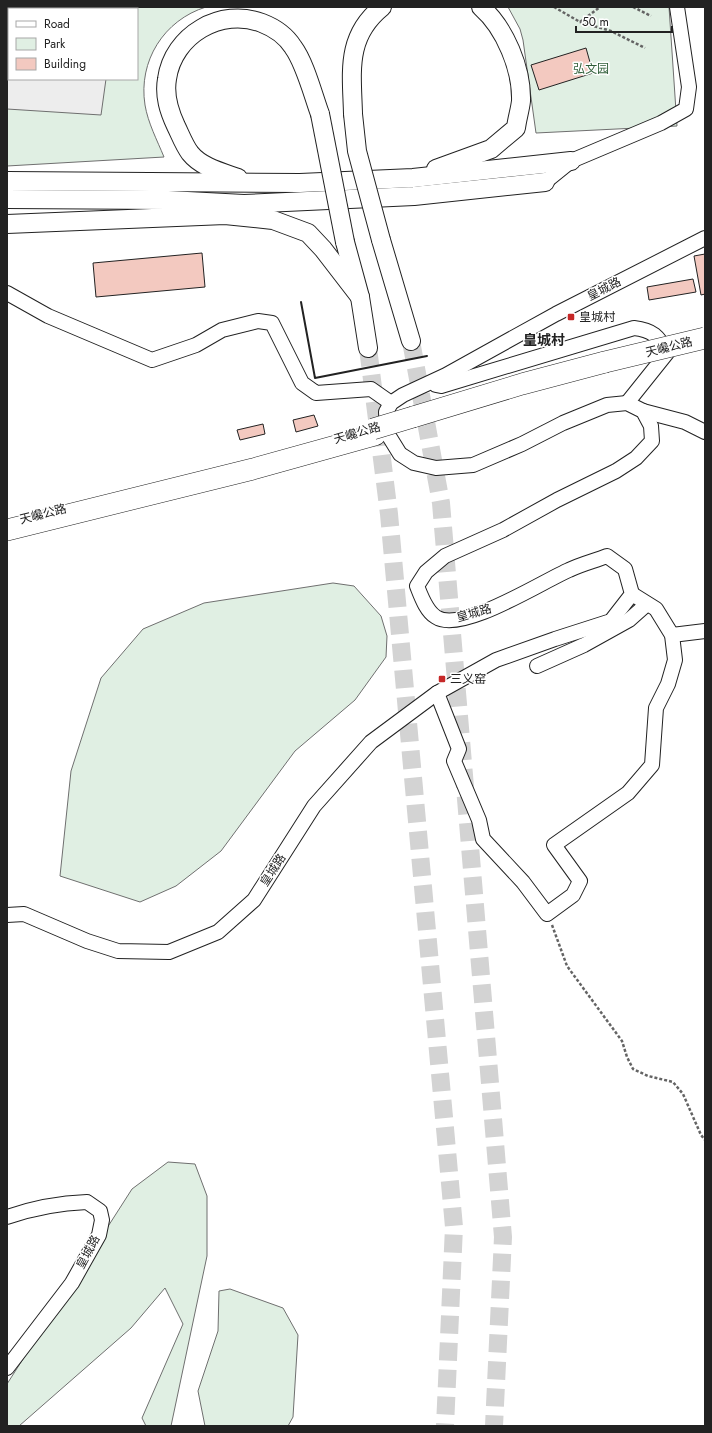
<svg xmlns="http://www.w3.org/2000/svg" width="712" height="1433" font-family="Jost,'Noto Sans SC',sans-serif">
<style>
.green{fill:#e0efe3;stroke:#6f6f6f;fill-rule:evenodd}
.parking{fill:#ededed;stroke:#6f6f6f}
.building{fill:#f3c9c0;stroke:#222}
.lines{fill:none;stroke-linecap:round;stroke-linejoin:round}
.major-tunnel{stroke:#d3d3d3;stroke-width:18;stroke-dasharray:18 9;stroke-linecap:butt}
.minor-casing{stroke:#222;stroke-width:16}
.major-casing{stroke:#222;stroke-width:20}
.highway-casing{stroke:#222;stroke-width:22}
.path{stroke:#646464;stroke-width:2.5;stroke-dasharray:3 2;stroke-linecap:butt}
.minor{stroke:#fff;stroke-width:14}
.major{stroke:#fff;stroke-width:18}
.highway{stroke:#fff;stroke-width:21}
.major-bridge-casing{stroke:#222;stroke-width:20;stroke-linecap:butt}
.highway-bridge-casing{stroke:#222;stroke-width:22;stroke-linecap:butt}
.major-bridge{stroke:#fff;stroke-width:18}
.highway-bridge{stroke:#fff;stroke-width:21}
.wall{stroke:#222;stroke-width:2}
.poi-dot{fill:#c62828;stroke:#fff;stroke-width:1.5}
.labels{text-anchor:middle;stroke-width:3;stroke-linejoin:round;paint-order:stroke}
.park-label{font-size:12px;fill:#2f5e38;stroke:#fff}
.street-label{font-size:12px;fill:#222;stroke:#fff}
.poi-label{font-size:12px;fill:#222;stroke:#fff;text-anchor:start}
.quarter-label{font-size:14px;font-weight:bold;fill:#222;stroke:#fff}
</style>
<rect width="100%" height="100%" fill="#fff"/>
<g class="green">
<path d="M7,7H206C164,20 138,61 145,105C148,123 157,140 164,157L7,166ZM9,9H137V79H9Z"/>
<path d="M508,7H669L677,126L536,133L523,40L520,29Z"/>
<path d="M333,583L354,586L381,616L387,636L386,657L355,700L295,751L221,851L176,886L140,902L60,876L71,771L101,678L143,629L204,603Z"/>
<path d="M168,1162L195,1164L207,1196V1256L171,1426H146L142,1418L183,1324L165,1288L131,1328L19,1426H7V1384L132,1189Z"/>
<path d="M230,1289L283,1308L298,1335L293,1417L288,1426H205L198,1391L218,1331L219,1291Z"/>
</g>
<path class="parking" d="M7,36H9V79H106L101,115L7,109Z"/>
<g class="building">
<path d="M586,48L593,73L539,90L531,65Z"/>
<path d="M202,253L205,287L96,297L93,263Z"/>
<path d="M705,254V294L701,295L694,256Z"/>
<path d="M693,279L696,292L649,300L647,287Z"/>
<path d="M314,415L318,426L296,432L293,420Z"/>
<path d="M263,424L265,434L240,440L237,430Z"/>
</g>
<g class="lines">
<g class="major-tunnel">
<path d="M411,341L441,503L503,1237L494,1426"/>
<path d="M368,348L389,514L454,1227L445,1426"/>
</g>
<defs>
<g id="minor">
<path d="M545,182L571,161L661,123L686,109L689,87L677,7"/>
<path d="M7,293L48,316L152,360L196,345L222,330L258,321L272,323L302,383L316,393L371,389L391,403"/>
<path d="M436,385L441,386L634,328C652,330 659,336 667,353L627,403"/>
<path d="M643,411L685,422L705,432"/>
<path d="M672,635L705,631"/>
<path d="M537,666L584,645L629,620L647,604"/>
<path d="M437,693L459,749L454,761L479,820L483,839L523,882L547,914L573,895L580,881L554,845L628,793L652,765L656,708L668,684L675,660L672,635L656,609L632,594"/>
<path d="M7,915L24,914L87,941L118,951L169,952L218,932L254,900L314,806L371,742L437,693L496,660L555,639L611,621L632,594L625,569L607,556C594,561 581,564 569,570C543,581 461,634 436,617C426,611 421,596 417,586L426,572L445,556L503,530L557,500L616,471L636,458L652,441L651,426L643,411L627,403L607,405L563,423L522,444L473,465L436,468L414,463L400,454L387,433L386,412L391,403L403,395L446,375L556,314L705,238"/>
<path d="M7,1217C33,1208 60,1203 87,1202L100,1211L102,1220L99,1235L72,1283L7,1368"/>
</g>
<g id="major">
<path d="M353,114C352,73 345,37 382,7"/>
<path d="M436,169L491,149L516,128C517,119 520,110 521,101C522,69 505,28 481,7"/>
<path d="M238,178C221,172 201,167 190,153C184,145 180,134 176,126C169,111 164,96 167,79C173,35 221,7 262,23C275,28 286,36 293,47C305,63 313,95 320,114"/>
<path d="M7,181L300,183L413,178L571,161"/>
<path d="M7,199L168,200L244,204L414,196L545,182"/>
<path d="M7,224L225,215L273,220L308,233L323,249L360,297"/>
<path d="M381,240L411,341"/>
<path d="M345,242L360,297L368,348"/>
</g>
<g id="highway">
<path d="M413,417L522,384L605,362"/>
<path d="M7,530L253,469L375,435"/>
</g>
</defs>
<use href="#minor" class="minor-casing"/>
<use href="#major" class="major-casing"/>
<use href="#highway" class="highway-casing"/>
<g class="path">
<path d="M554,7L580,22L611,31L645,48"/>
<path d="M633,7L651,16"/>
<path d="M580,22L600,7"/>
<path d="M552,925L567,966L622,1041L627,1057L633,1069L648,1076L673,1082L683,1094L701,1135L705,1140"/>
</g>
<use href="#minor" class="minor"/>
<use href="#major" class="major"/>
<use href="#highway" class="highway"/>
<defs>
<g id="major-bridge">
<path d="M320,114L345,242"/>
<path d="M353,114L357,151L381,240"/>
</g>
<g id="highway-bridge">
<path d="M605,362L705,338"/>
<path d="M373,429L413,417"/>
</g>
</defs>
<use href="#major-bridge" class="major-bridge-casing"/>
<use href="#highway-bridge" class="highway-bridge-casing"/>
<use href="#major-bridge" class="major-bridge"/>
<use href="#highway-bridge" class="highway-bridge"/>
<path class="wall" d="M301,302L315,378L427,356"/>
</g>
<g class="poi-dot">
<rect x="567" y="313" width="8" height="8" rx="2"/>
<rect x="438" y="675" width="8" height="8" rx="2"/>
</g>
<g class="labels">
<g class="park-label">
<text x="591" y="73">弘文园</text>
</g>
<g class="street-label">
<text transform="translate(604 289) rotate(-27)" y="4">皇城路</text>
<text transform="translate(669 347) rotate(-14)" y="4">天巉公路</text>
<text transform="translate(357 433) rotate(-16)" y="4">天巉公路</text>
<text transform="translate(43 514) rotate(-14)" y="4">天巉公路</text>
<text transform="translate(474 613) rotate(-16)" y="4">皇城路</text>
<text transform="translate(273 870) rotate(-57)" y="4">皇城路</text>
<text transform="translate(88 1252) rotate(-62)" y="4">皇城路</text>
</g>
<g class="poi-label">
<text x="579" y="321">皇城村</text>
<text x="450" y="683">三义窑</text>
</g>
<g class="quarter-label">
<text x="544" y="345">皇城村</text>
</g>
</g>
<rect width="712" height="1433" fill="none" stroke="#222222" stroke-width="16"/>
<rect x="8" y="8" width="130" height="72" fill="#ffffff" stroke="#a7a7a7"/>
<rect x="16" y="21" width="20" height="6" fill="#ffffff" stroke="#a7a7a7"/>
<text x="44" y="28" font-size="12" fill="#222222">Road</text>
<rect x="16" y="38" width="20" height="12" fill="#e0efe3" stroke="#a7a7a7"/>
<text x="44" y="48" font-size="12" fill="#222222">Park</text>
<rect x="16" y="58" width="20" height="12" fill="#f3c9c0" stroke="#a7a7a7"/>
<text x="44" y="68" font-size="12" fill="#222222">Building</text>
<path d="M576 26v6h96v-6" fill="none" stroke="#222222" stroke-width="2"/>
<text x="582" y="26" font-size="12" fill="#222222" stroke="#ffffff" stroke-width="3" paint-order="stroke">50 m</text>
</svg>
